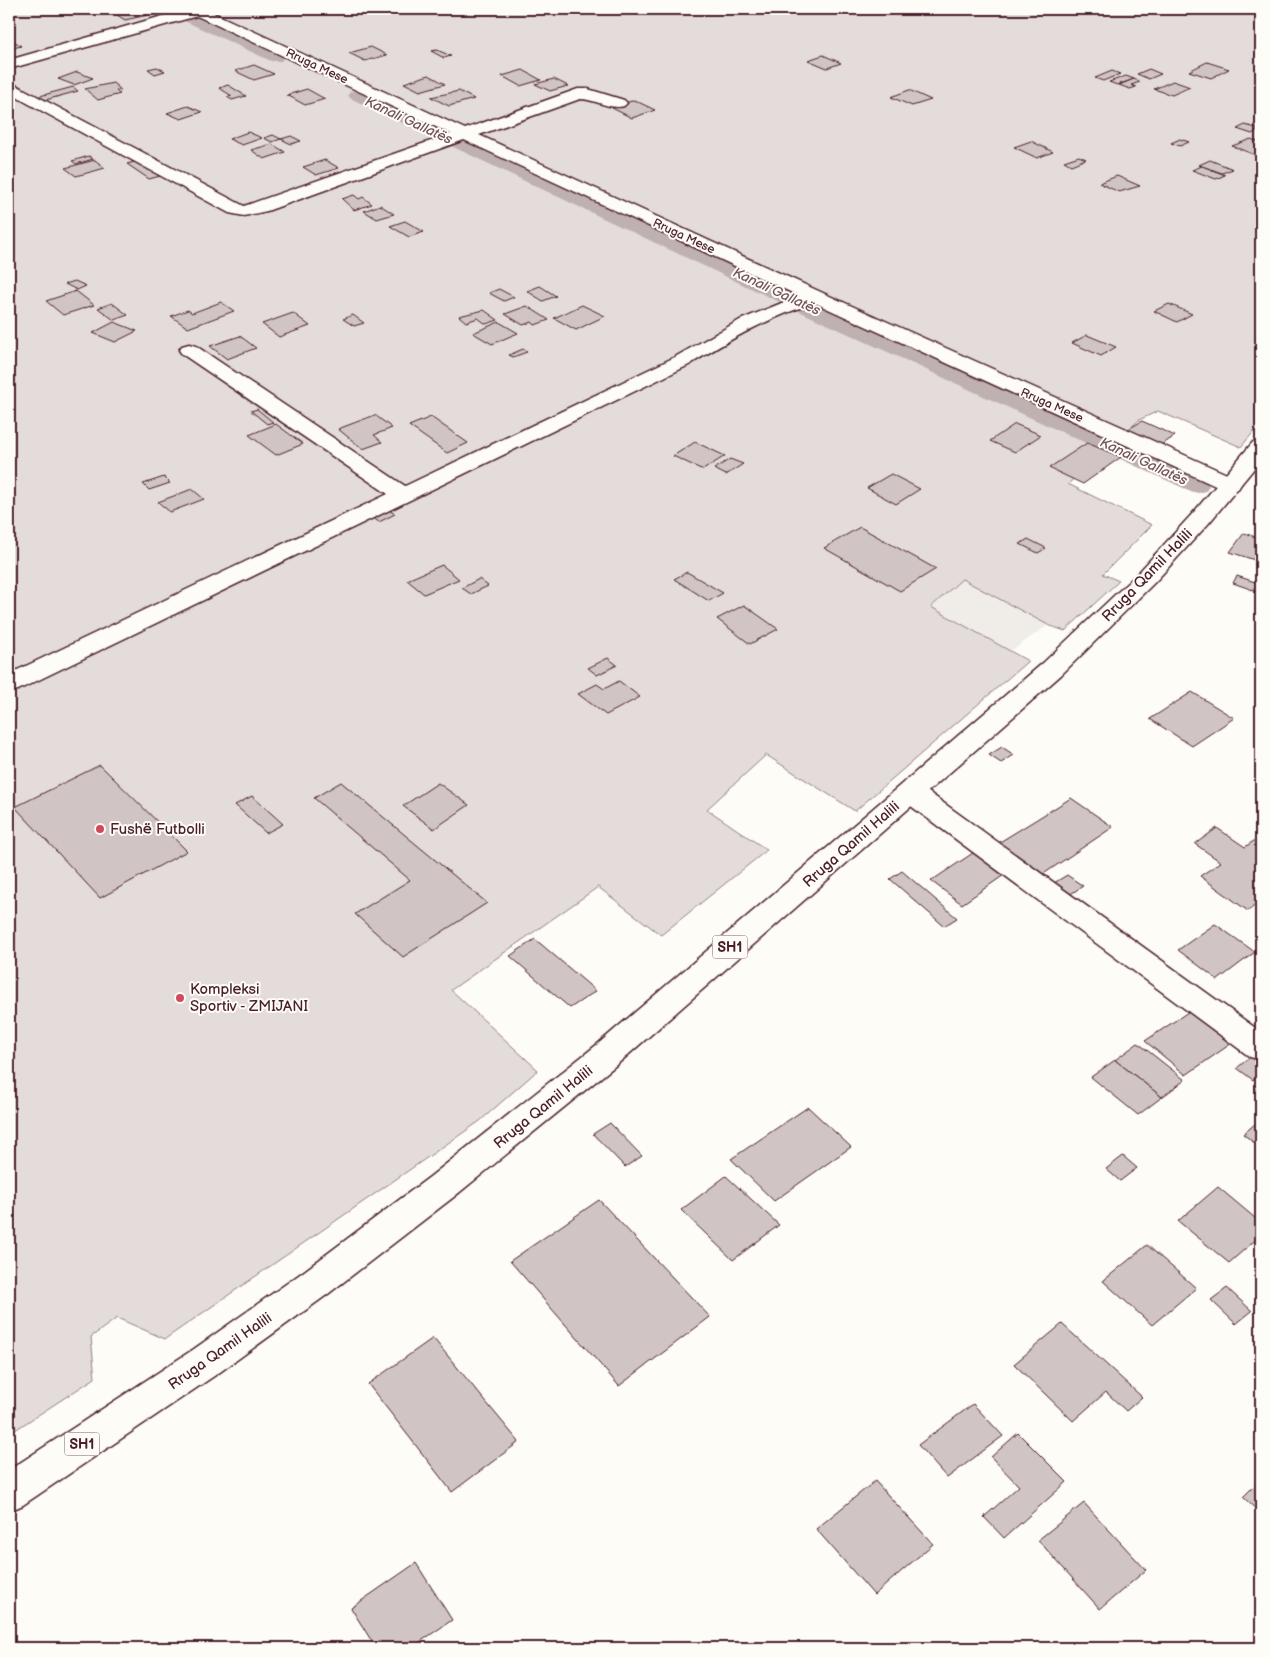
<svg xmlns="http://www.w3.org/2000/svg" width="1270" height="1657" font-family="'Balsamiq Sans',sans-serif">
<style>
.built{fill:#f0ece8}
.green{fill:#e3dcda;stroke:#967e82}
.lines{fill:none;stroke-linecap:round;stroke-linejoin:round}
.canal{fill:#c0b1b1;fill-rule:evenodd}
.building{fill:#d0c5c4;stroke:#4a1f2b}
.minor-casing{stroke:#4a1f2b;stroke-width:3}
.major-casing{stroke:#4a1f2b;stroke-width:3}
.minor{fill:#fdfcf7;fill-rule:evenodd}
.major{fill:#fdfcf7;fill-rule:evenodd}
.poi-dot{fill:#d1495b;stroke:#fdfcf7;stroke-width:2}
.labels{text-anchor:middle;stroke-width:4;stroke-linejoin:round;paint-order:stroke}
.far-street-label{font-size:12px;fill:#4a1f2b;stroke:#fdfcf7}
.far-water-label{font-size:14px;font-style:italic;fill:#73525a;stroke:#fdfcf7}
.shield{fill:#fdfcf7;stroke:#806168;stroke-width:1}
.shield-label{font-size:14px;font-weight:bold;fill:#4a1f2b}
.street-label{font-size:15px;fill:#4a1f2b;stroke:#fdfcf7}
.poi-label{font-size:15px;fill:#4a1f2b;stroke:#fdfcf7;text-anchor:start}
</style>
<rect width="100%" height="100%" fill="#fdfcf7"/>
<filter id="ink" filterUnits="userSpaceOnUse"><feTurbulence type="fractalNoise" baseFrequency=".02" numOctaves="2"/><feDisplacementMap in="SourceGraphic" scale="10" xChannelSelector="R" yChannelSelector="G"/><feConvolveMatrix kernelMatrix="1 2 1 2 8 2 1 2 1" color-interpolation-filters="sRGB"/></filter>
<g filter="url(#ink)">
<path class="built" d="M734,499L857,522L1048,625L1011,651Z"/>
<path class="green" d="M9,9H1261V423L1241,447L1158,411L1139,420L1068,484L1152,525L1103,574L1119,581L1065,631L1048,625L962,579L931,607L1028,661L855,811L766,755L707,809L767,850L661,935L598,887L451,990L538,1070L480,1121L165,1339L117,1318L91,1337L95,1378L9,1434Z"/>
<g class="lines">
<g class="canal">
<path d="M163,9H181L281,55L284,58L281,61H271L165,12Z"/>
<path d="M356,90L819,306L1206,481L1209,486L1206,491L1198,493L1190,491L805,314L350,98L348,95L350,92Z"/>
</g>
</g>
<g class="building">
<path d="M131,9H137L148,15L125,20L114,13Z"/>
<path d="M1033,9H1061L1048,14Z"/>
<path d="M10,38L21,46L9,49Z"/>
<path d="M371,47L387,55L365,61L349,53Z"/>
<path d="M437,50L451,56L444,58L431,51Z"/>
<path d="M823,55L841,63L827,68L808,60Z"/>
<path d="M1207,62L1229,69L1211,78L1189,71Z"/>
<path d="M254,65L274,74L254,80L235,71Z"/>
<path d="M157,67L165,71L155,74L148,69Z"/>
<path d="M1149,69L1161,74L1149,79L1137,74Z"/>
<path d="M523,70L541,80L520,86L502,76Z"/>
<path d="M1112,71L1120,74L1103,81L1095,78Z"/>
<path d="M77,72L93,78L74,85L58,79Z"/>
<path d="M429,75L445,84L420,91L404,83Z"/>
<path d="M1126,76L1134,79L1117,85L1109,82Z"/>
<path d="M554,79L568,86L550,91L535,84Z"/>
<path d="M1134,79L1140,82L1131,85L1136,87L1130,89L1119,85Z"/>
<path d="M1173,81L1190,87L1172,95L1154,89Z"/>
<path d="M113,83L121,90L116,91L120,94L98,100L85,89Z"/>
<path d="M228,85L246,96L232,100L227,97L232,96L219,88Z"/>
<path d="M73,87L78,91L42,101L36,97Z"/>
<path d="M307,89L325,99L305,105L287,95Z"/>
<path d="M909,90L931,100L912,106L891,97Z"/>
<path d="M459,91L474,99L449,106L431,97Z"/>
<path d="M634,100L655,110L632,118L612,108Z"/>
<path d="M188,106L202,112L181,119L167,113Z"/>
<path d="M1245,125L1260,129L1252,134L1237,129Z"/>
<path d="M248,132L262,138L242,145L229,139Z"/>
<path d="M273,135L281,139L272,142L264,138Z"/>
<path d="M291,136L301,141L291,144L281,139Z"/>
<path d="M1180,139L1189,142L1180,146L1171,143Z"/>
<path d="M1251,139L1261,143V155L1258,156L1232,146Z"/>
<path d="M1031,141L1053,152L1037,158L1014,147Z"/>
<path d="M272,144L285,152L264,159L251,150Z"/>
<path d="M89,156L93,159L76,164L72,161Z"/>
<path d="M1079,156L1086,159L1071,165L1064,161Z"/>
<path d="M95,160L105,168L76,176L65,168Z"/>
<path d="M141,160L164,175L149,179L127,164Z"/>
<path d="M325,160L339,168L316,175L303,167Z"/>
<path d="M1210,160L1233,169L1222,173L1199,165Z"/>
<path d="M1202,166L1225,175L1216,179L1192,170Z"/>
<path d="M1117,176L1140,186L1119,192L1099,183Z"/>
<path d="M354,195L359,199L363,197L372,204L354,210L342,199Z"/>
<path d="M380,205L394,214L377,219L364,211Z"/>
<path d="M405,221L424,232L409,237L390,226Z"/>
<path d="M75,281L86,286L77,290L65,284Z"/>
<path d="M540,286L556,296L543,301L527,291Z"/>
<path d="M499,289L514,297L504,301L489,293Z"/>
<path d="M76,291L94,305L63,315L46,301Z"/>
<path d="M221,302L234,311L188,328L171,316L188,310L192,313Z"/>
<path d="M112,303L128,315L114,320L98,308Z"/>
<path d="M1169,304L1192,314L1177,322L1154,311Z"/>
<path d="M582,305L605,316L576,330L554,318Z"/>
<path d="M527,306L549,320L535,325L532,322L523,325L505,314Z"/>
<path d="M484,310L498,320L486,324L478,318L466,322L459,316Z"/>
<path d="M293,313L310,326L279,337L262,324Z"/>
<path d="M353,315L364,323L354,326L343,319Z"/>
<path d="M114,322L137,331L115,342L93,333Z"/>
<path d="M499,322L518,333L492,344L473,333Z"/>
<path d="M1087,335L1116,347L1101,356L1072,343Z"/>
<path d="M240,336L256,348L227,359L210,346Z"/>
<path d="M523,349L527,352L513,357L509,355Z"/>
<path d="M257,409L273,422L267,424L251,411Z"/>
<path d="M375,415L392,428L374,435L382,442L363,449L338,429Z"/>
<path d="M431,417L468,443L447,453L409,426Z"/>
<path d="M1142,421L1175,436L1158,447L1125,431Z"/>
<path d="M276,424L303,444L276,455L249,435Z"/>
<path d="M1015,424L1041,435L1015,452L990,441Z"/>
<path d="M695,442L725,456L703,470L673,456Z"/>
<path d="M1087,443L1121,457L1083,484L1049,468Z"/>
<path d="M730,459L743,464L726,475L714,469Z"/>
<path d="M891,474L920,489L896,504L867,488Z"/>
<path d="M164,477L170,483L149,490L143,484Z"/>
<path d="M192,489L204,499L170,512L158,502Z"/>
<path d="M386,508L395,514L379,522L370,516Z"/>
<path d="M860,527L936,569L900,591L824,548Z"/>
<path d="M1244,533L1261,539V562L1230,552Z"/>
<path d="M1028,539L1046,548L1038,553L1020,544Z"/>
<path d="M442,565L459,579L424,594L407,580Z"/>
<path d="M687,572L723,593L709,601L674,579Z"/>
<path d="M1237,576L1258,583L1253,590L1233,583Z"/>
<path d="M479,579L488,586L471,594L462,588Z"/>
<path d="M744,605L778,629L750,644L717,619Z"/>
<path d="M608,658L617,665L597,675L588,668Z"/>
<path d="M619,681L640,697L606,715L578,694L597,684L604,689Z"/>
<path d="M1192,692L1234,718L1192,746L1150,719Z"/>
<path d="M1002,747L1014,755L1001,763L989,755Z"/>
<path d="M100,765L187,851L100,898L15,807Z"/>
<path d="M341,782L487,903L403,957L355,914L410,880L314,798Z"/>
<path d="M438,783L469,805L434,829L403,806Z"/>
<path d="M252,796L283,824L266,833L235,805Z"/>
<path d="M1071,798L1113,827L1039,877L995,845Z"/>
<path d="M1217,828L1245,847L1261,836V901L1248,911L1200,876L1221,862L1195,844Z"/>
<path d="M976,851L1007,873L962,904L931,881Z"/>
<path d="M902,871L957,918L944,926L890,879Z"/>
<path d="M1067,875L1083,886L1069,895L1054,883Z"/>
<path d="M1215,924L1255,952L1218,980L1178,950Z"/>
<path d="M535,939L596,991L570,1008L510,956Z"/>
<path d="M1191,1010L1232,1043L1186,1075L1145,1041Z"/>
<path d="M1138,1043L1185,1080L1162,1097L1115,1060Z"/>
<path d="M1256,1052L1261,1055V1073L1253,1080L1237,1068Z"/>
<path d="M1115,1060L1162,1097L1138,1115L1091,1077Z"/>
<path d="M808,1107L851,1147L774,1201L731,1159Z"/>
<path d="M1261,1119V1148L1243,1134Z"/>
<path d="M610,1123L642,1156L625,1167L593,1134Z"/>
<path d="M1123,1156L1137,1168L1120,1181L1106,1169Z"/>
<path d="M726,1176L779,1225L733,1260L681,1210Z"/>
<path d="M1218,1187L1261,1223V1235L1229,1263L1178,1221Z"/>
<path d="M599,1200L710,1317L619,1386L510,1261Z"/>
<path d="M1147,1245L1196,1288L1152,1325L1103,1281Z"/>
<path d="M1227,1288L1252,1311L1236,1324L1211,1300Z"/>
<path d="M1062,1324L1142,1397L1126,1411L1106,1392L1073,1421L1014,1364Z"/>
<path d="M433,1338L519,1442L452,1492L368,1384Z"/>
<path d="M973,1404L1003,1436L947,1478L918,1445Z"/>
<path d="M1018,1433L1067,1482L1004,1538L984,1517L1019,1486L991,1457Z"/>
<path d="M1261,1479V1514L1243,1497Z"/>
<path d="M875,1481L933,1544L874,1595L816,1529Z"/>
<path d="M1084,1503L1146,1570L1100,1609L1038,1540Z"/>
<path d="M416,1563L452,1620L411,1648H376L351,1608Z"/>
</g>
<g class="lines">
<defs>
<g id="minor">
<path d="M187,9H205L465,129L578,89H588L624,100L627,103L624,106C610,110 595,99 580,99L479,135L823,293L1238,479L1241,484L1238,489L1230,491L1222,489L815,303C769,317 729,340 689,365L18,690L9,692V674L388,494L182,354L179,350L182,346L189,344L196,346L405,486L675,357L740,320L799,296L464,140L267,211L244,216L229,213L9,93V82L14,84L244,206L451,134L197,16L9,69V60Z"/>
<path d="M910,783L920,786L1261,1032V1060L1250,1057L900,798L897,792L900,786Z"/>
</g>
<path id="major" d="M1261,441V460L1209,523L1155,582L1061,675L621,1061L455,1196L328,1294L220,1372L23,1505L9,1511V1470L194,1349L303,1272L431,1176L599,1043L1043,663L1139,572L1193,513L1253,442Z"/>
</defs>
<use href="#minor" class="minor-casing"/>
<use href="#major" class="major-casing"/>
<use href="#minor" class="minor"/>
<use href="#major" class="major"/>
</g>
</g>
<g class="poi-dot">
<circle cx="100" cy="829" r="5"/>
<circle cx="180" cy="998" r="5"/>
</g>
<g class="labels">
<g class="far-street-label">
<text transform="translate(317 66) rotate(25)" y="4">Rruga Mese</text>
<text transform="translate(684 236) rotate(25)" y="4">Rruga Mese</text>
<text transform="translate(1052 405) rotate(24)" y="4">Rruga Mese</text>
</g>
<g class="far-water-label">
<text transform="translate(409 120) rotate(25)" y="5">Kanali Gallatës</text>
<text transform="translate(777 291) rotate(25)" y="5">Kanali Gallatës</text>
<text transform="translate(1144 461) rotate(25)" y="5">Kanali Gallatës</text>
</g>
<g class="shield">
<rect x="712.5" y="935.5" width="35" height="23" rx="4"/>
<rect x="64.5" y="1432.5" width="35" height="23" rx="4"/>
</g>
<g class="shield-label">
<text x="730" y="952">SH1</text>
<text x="82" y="1449">SH1</text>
</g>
<g class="street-label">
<text transform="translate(1147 575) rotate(-46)" y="5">Rruga Qamil Halili</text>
<text transform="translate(851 844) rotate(-41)" y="5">Rruga Qamil Halili</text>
<text transform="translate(543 1107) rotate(-39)" y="5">Rruga Qamil Halili</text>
<text transform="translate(220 1351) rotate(-35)" y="5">Rruga Qamil Halili</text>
</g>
<g class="poi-label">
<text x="110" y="834">Fushë Futbolli</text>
<text x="190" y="994">Kompleksi<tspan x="190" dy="17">Sportiv - ZMIJANI</tspan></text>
</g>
</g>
<rect width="1270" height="1657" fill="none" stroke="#fdfcf7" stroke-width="30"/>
<rect x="15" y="15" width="1240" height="1627" fill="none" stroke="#4a1f2b" stroke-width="2" filter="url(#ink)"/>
</svg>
